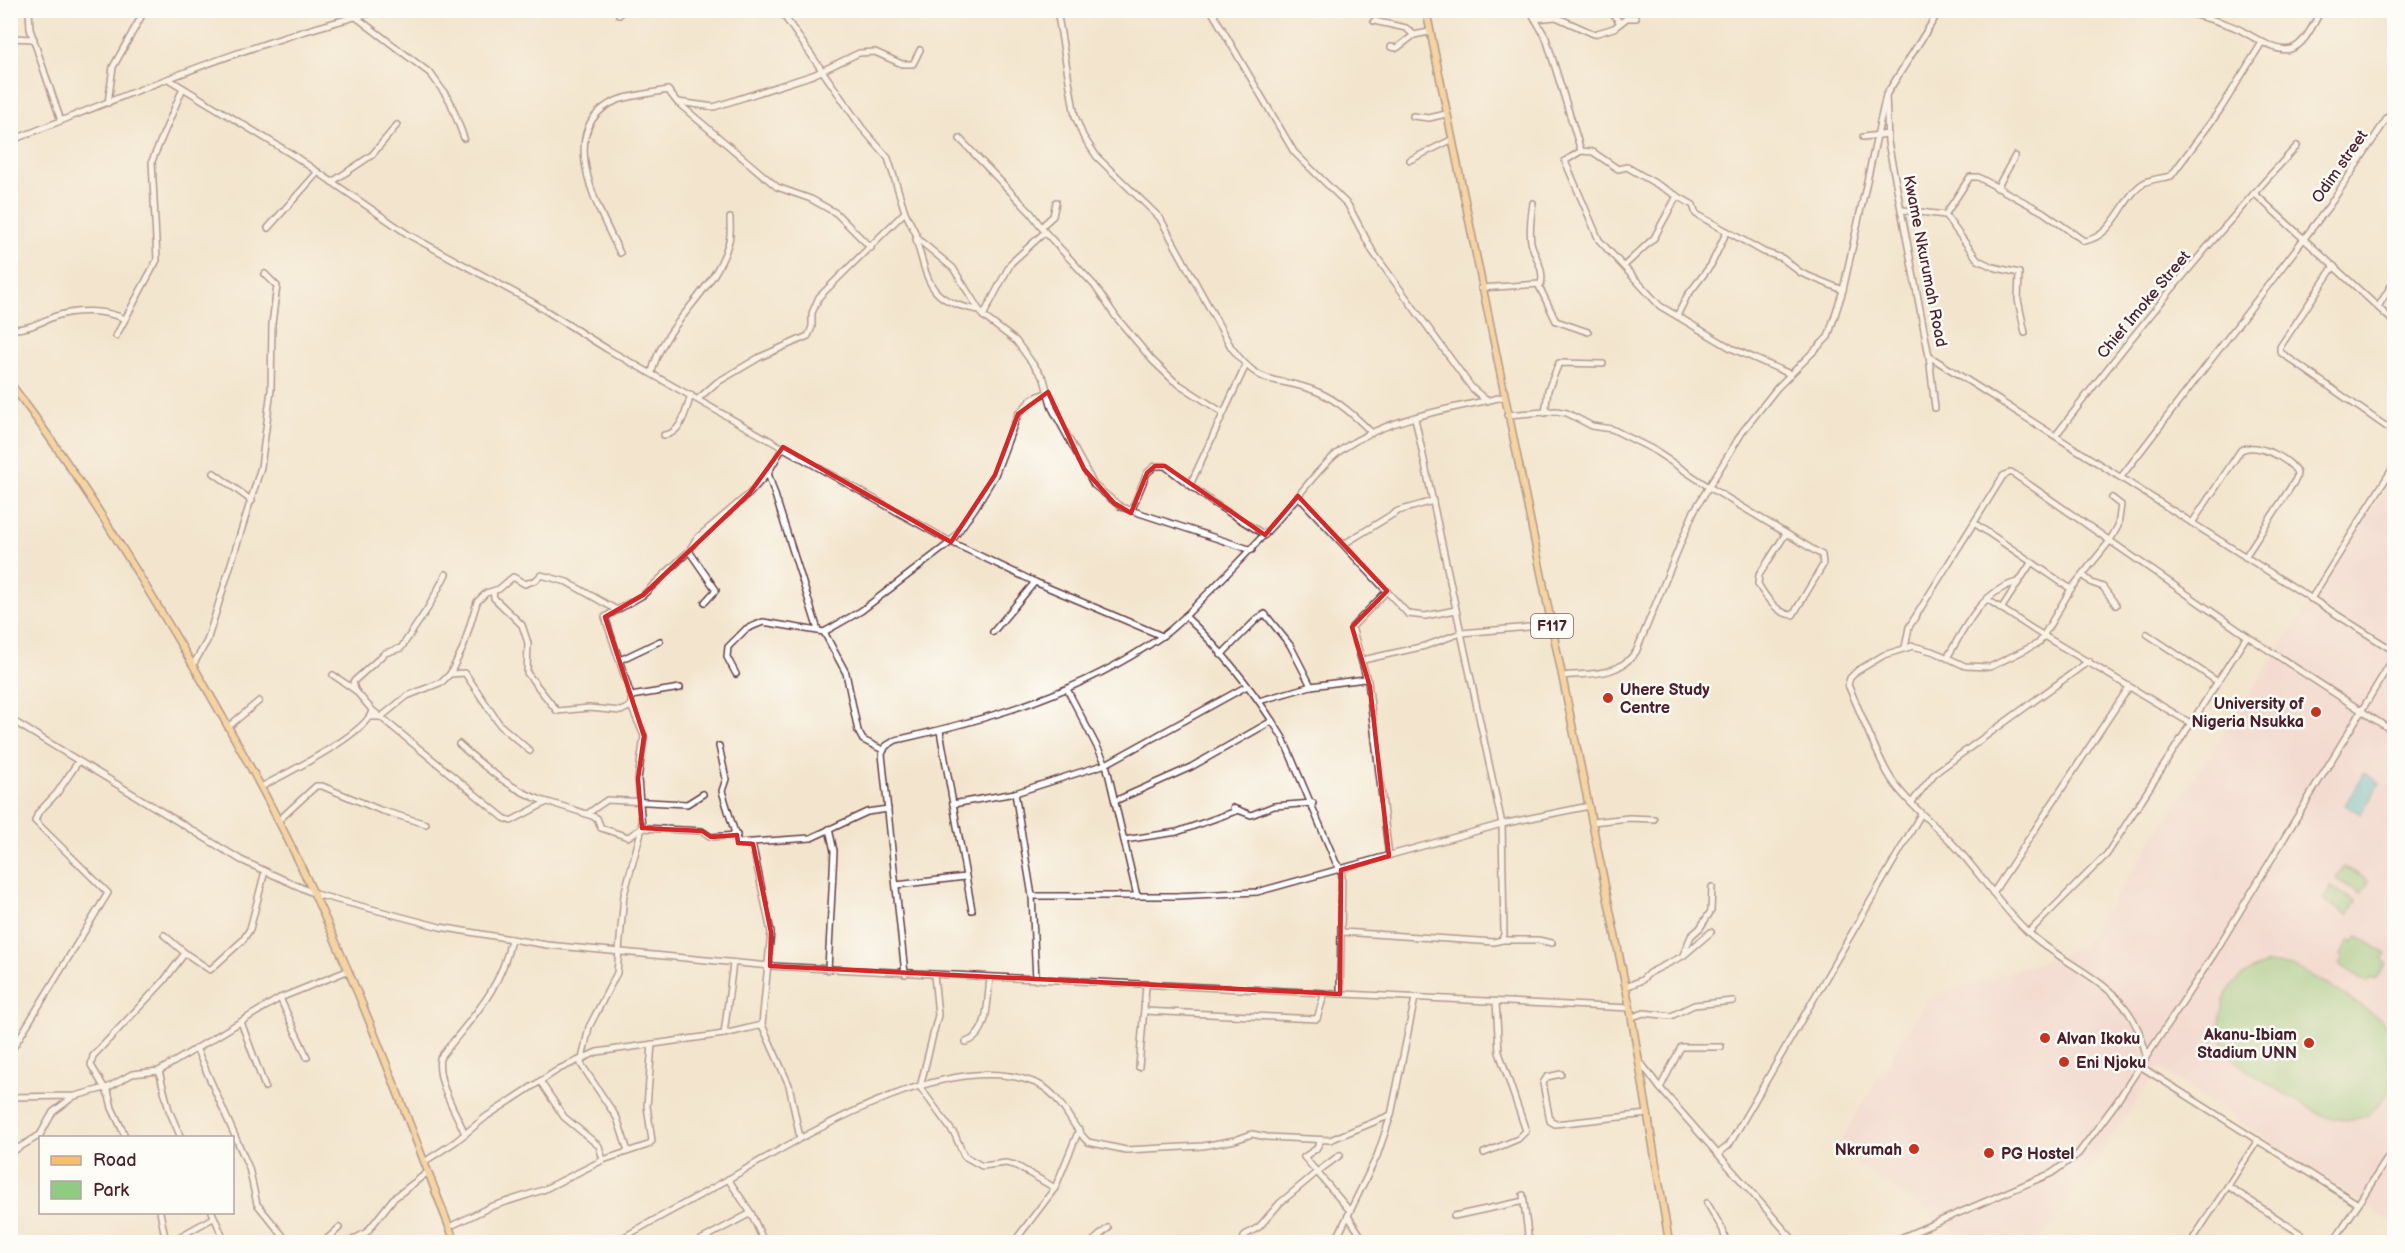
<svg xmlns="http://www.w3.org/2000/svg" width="2405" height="1253" font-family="'Balsamiq Sans',sans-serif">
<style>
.built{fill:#f6cfd5}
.green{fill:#8fcb80;stroke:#6c7556;stroke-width:1.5}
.water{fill:#52bcce;stroke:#4e6e7c;stroke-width:1.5}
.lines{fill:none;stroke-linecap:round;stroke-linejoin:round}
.minor-casing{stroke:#633d43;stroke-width:8}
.major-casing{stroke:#633d43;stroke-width:9}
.minor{stroke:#fff;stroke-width:5}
.major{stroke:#f9bf6c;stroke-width:6}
.marked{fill:none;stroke:#d62828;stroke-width:4.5;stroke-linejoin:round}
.poi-dot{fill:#c8321e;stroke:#fdfcf7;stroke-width:2}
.labels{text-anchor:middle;stroke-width:5;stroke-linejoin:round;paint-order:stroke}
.shield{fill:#fdfcf7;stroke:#806168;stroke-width:1.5}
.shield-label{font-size:15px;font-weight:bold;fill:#4a1f2b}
.street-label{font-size:16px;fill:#4a1f2b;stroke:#fdfcf7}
.poi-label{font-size:16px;font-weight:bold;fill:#4a1f2b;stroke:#fdfcf7;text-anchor:start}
</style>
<rect width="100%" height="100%" fill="#fdfcf7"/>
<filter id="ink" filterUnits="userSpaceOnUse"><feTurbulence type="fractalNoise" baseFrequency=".0167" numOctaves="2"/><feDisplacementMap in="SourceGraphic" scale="12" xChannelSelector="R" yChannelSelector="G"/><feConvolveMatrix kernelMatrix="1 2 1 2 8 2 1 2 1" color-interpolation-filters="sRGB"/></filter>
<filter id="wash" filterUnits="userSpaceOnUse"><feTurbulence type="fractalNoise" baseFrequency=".008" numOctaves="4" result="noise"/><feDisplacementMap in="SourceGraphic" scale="24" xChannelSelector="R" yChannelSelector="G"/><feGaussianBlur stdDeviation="1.35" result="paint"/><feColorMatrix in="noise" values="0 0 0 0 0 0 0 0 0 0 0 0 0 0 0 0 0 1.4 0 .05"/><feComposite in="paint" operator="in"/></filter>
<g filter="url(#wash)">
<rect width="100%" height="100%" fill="#f3e5cd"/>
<path class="built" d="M2394,476V1225L2160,1068L2039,1242H1975L1835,1149L1927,999L2081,948Z"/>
<g class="green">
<path d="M2344,866L2369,881L2361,894L2336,879Z"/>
<path d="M2331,887L2356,902L2348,915L2323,900Z"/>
<path d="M2358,936L2386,954L2382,960L2386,963L2375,980L2371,978L2367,982L2339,964L2343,958L2340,956L2350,940L2354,942Z"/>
<path d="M2268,963L2294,967L2327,984L2381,1019L2394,1037V1079L2389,1092L2369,1115L2353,1120L2331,1119L2318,1113C2298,1101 2234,1067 2225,1048C2219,1034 2219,1021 2222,1008C2227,982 2246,972 2268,963Z"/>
</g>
<path class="water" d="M2364,773L2380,783L2361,814L2345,805Z"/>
</g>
<g filter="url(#ink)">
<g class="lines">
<defs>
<g id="minor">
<path d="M29,10L30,29L61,121"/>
<path d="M780,10L862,128L888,158L905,212L919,240L953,268L983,316L1016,341L1044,379L1052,408L1094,485L1121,507L1252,550"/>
<path d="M1057,10L1075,116L1083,136L1097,157L1160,218L1231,347C1264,392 1276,374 1318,392C1339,401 1356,417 1372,433"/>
<path d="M1211,10L1294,152L1348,205L1373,252L1472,388L1487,401"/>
<path d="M1530,10L1546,38L1581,151"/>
<path d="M1610,10L1620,23"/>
<path d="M2177,10C2198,17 2226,21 2244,32C2289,58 2297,59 2321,10"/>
<path d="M619,15L621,10"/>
<path d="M356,17L431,74L450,101L464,138"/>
<path d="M1535,19L1556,17L1594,34L1614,28L1627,18H1636"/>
<path d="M1374,21L1406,28L1414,35L1429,32"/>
<path d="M10,38L34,39"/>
<path d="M1391,47L1397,48L1414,35"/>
<path d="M170,80L293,155L409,235L532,302L607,349L951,542L1035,582L1162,636"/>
<path d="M1886,95L1888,142L1929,356L2394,651"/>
<path d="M678,102L714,107L813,75L859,53L875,52L902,64H913L920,50"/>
<path d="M108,103L113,67L145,10"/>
<path d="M1413,116L1429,118L1446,114"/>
<path d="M1863,137L1888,134"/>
<path d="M960,139L1031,213L1045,232"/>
<path d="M10,141C132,93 255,40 383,10"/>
<path d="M1410,160L1451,140"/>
<path d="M332,182L372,155L397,125"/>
<path d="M1997,188L2015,156"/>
<path d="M2254,193L2394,322"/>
<path d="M1903,210L1945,215L1970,177H1978L2043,212L2084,241C2116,236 2122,196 2144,183C2150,179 2163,178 2171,176L2220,110L2261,44"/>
<path d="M1945,215L1978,260L1993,267L2019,273L2018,300L2025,333"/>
<path d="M1041,227L1053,216L1056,202"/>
<path d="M268,228L318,172"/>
<path d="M916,239C929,283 928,302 979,310"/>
<path d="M620,253C599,211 552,126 618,100C633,95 652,93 668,90L677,102L777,187L811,199L836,213L871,248"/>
<path d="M1624,266L1654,238L1677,196"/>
<path d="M2334,266L2280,347V352L2394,432"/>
<path d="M1539,286L1556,321L1588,332"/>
<path d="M1481,288L1541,284C1545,269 1534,256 1531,242C1529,229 1531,216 1533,203"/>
<path d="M2378,307L2394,281"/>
<path d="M983,316L1011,263L1045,232L1095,286L1116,317L1152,360L1174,381L1222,412"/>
<path d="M1677,316L1687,296L1711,265L1727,231"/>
<path d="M10,329C28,330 40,322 56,316C77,309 106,310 125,319"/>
<path d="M116,336L157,260L152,161L183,88"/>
<path d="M1929,356L1935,408"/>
<path d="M652,372C663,323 716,292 729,241C731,234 730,225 730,218"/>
<path d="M1790,374L1731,348L1660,306L1599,240L1565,161L1581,151L1593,152L1618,169L1627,167L1693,205L1696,214L1764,252L1782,258L1801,273L1843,290"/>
<path d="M698,399L716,383L760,357L808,336L812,327V313L819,297L905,212"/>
<path d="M1545,413L1548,390L1559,363L1603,364"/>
<path d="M1507,415L1556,411L1567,413L1592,426L1612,429L1652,449L1709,487L1822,555L1823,565L1793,615C1778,615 1765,596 1758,584L1759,575L1785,535"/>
<path d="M664,435C682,434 686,409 691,395"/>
<path d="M2056,435C2132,335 2212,238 2297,146"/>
<path d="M783,447L768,473L818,630"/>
<path d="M214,473L252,501"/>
<path d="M2121,477L2329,206L2394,108"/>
<path d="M1190,485L1246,365"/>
<path d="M1298,496L1408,614L1425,616L1456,610"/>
<path d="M2112,498L2121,505L2118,526L2109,542L2071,589L2039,643L1990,667L1965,666L1935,652L1913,646L1884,655L1857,671L1850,678L1848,685C1861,713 1872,744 1887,772C1901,798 1934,824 1954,845C1980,873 2000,906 2028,932C2075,975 2133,984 2146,1056"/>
<path d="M1132,509L1147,473L1155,466H1165L1212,502L1265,535"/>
<path d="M1974,523L2071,589"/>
<path d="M2192,523L2241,450C2256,442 2290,458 2297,473L2296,479L2245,557"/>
<path d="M1344,544L1398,511L1433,501"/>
<path d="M689,551L716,590L705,602"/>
<path d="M2083,575L2092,583L2103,587L2116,605"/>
<path d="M493,591L494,598L522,625L528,643L527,673L557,711L589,708L621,711L631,706"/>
<path d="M1987,599L2034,630L2192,724"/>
<path d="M2311,599L2394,466"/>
<path d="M2001,609L2031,563"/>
<path d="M1185,616C1223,651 1256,694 1283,738L1336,863L1342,870L1340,994"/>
<path d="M824,632L846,673L858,731L863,740L883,750"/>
<path d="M993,632L1035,582"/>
<path d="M2147,634L2218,682"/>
<path d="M1905,648L1909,627L2003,476L2011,472L2247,636L2394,732"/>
<path d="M1221,655L1257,619L1265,614L1290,645L1311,686"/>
<path d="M1947,658C1965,628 1980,592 2017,582"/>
<path d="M620,660L660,641"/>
<path d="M1363,660L1425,646L1461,633L1552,625"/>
<path d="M193,665L207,641L261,467L271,390L272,324L277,286L265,274"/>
<path d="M450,674L465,673L500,725L530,751"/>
<path d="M736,674L727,657L728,647L746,629L763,622L824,632L861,611L951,542L975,508L995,475L1018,414L1032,399L1048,392"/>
<path d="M333,675L355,690"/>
<path d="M1562,676C1592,673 1617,677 1636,652L1694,511L1743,431L1777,388L1828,337L1843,290L1886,95L1940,10"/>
<path d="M1367,680L1352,627L1387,591"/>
<path d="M680,688L631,696L605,617L643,595L689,551L696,539L749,494L768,473"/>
<path d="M1068,691L1106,764L1137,896"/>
<path d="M1259,701L1311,686L1365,679L1368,681L1389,856"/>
<path d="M372,710L504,818L511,821L547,802"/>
<path d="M371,717H381L407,696L442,682L450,674L463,648L477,602L486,593L499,589L513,577L525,584L536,580L541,575L567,582L615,609"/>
<path d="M10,719L241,860L315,894L440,927L547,945L770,966L1630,1008"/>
<path d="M228,727L259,701"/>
<path d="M940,731L972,910"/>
<path d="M459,744C483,766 512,791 544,801C562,806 579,811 597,818L601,828L628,837L642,828L702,831L711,837L737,835"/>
<path d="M719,746L726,779L722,791L738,843L811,838L867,812L888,809"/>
<path d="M261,787C283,775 369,733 372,710L355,690L353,682L385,653L401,648L428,608L446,574"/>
<path d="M1015,793L1032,896L1036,980"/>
<path d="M1115,801L1191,767L1272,721"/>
<path d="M1912,802L1935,773L2089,661"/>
<path d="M953,804L1015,793L1106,764L1247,686"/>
<path d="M1233,808L1251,815L1274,806L1313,803"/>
<path d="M587,814L607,800L687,804L703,794"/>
<path d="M278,821L316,786H322L380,810L426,824"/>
<path d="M1592,822L1629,818L1654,819"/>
<path d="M1124,840L1177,832L1239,810"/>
<path d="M752,843L771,932L762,1025L789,1085L800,1138"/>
<path d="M896,885L965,877"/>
<path d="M1993,893L2129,687"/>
<path d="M1032,896H1176L1257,892L1502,824L1589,806"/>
<path d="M1342,932L1494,942L1502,940L1504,934L1502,824L1415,418"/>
<path d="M2029,932L2107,854L2247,636"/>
<path d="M164,935L185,953"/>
<path d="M1502,940H1538L1552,943"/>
<path d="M1683,955L1691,936L1700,928L1711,911L1712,887"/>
<path d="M828,970L834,851L829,829"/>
<path d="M905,974L882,754L886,746L896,740C991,719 1080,693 1161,637C1177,626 1190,611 1204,597C1233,568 1261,539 1288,508C1305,488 1323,463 1344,448C1389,417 1451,409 1503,397"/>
<path d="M934,975L938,1015L920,1087L955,1135L964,1156L982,1166L1006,1163L1015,1165L1055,1188"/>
<path d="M1626,987L1642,980L1649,973L1683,956L1711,932"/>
<path d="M280,998L307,1057"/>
<path d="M1144,1011L1317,1019L1324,995"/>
<path d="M1632,1017L1644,1013L1671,1016L1694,1005L1733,1001"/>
<path d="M241,1022L265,1087"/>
<path d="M724,1034L733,963"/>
<path d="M966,1042C990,1035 987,999 990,978"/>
<path d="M197,1050L249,1168L257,1204L288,1242"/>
<path d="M10,1053L108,893L35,821L38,813L57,793L78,762"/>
<path d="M1641,1063L1660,1088L1795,1242"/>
<path d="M2140,1066L2358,1204L2394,1148"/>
<path d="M1139,1067L1146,986"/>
<path d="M159,1071L169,1110L181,1138"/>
<path d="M1561,1074L1547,1077L1543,1083L1550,1121L1555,1124L1648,1114"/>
<path d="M540,1081L564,1117L599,1146L603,1160"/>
<path d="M1660,1088L1681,1047H1721"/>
<path d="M108,1091L112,1108L126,1138"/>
<path d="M108,1094L91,1065L93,1056L163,982L185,953L210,970L243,940L250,929L265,871"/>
<path d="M10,1097L75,1096L109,1087L132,1074L159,1071L280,998L347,971"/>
<path d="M465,1134C456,1112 436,1082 440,1058C471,1018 501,991 511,939"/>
<path d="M1321,1140L1316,1149L1304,1157L1317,1172L1340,1155"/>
<path d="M628,1151L617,1118L581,1064L589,1027L617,973L624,895L642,828L638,779L644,736L631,706V696"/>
<path d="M10,1153L40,1135L53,1112L73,1097"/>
<path d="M1484,1153L1518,1139L1526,1131L1499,1052L1496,1002"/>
<path d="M1718,1154L1729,1145L1921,814"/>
<path d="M424,1162L455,1142L487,1116L559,1069L597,1052L724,1034L762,1025"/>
<path d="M728,1179L751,1213L764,1242"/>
<path d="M2228,1186L2313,1242"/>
<path d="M1523,1195L1529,1242"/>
<path d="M1707,1203L1723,1230L1726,1242"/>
<path d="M160,1212L166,1242"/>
<path d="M212,1212L225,1242"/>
<path d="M1348,1216L1365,1242"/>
<path d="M1454,1216L1524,1201"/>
<path d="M449,1227L490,1207L543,1190L603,1160L648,1145L652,1141L647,1106L652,1044"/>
<path d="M327,1239L339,1228"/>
<path d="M10,1240L12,1242"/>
<path d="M170,1242L213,1218"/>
<path d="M317,1242L327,1239L337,1242"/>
<path d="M349,1242L367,1232L393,1199L428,1172"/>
<path d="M616,1242C647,1223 679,1207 711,1189C790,1145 945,1043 1038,1084C1062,1095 1070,1125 1088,1142L1126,1150L1203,1146L1235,1140L1252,1134L1267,1137L1330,1140L1391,1115"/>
<path d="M697,1242L751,1213"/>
<path d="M1014,1242L1055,1188L1079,1130"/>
<path d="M1092,1242L1108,1228"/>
<path d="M1242,1242L1245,1235L1259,1227L1280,1203L1317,1172L1350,1211"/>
<path d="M1335,1242L1377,1156L1391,1115L1415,998"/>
<path d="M1891,1242L2052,1173L2078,1154L2116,1103L2214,954L2394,657"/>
<path d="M2191,1242L2258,1140"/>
<path d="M2333,1242L2358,1204"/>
</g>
<g id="major">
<path d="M1426,10L1630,1008L1669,1242"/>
<path d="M10,383C66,457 116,536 163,615C218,706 270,798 314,894C367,1007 410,1126 455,1242"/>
</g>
</defs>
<use href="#minor" class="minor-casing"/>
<use href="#major" class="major-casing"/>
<use href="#minor" class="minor"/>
<use href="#major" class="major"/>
</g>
</g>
<path d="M0 0H2405V1253H0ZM1048,392L1084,469L1114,503L1131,513L1147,473L1155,466H1165L1265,535L1298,496L1387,591L1352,627L1370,687L1389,856L1341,870L1340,994L770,966L771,932L753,844L738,843L737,835L711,837L702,831L642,828L638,779L644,736L605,617L643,595L749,494L783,447L951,542L995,475L1018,414Z" fill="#f3e5cd" fill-opacity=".55" fill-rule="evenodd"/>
<path class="marked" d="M1048,392L1084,469L1114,503L1131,513L1147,473L1155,466H1165L1265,535L1298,496L1387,591L1352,627L1370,687L1389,856L1341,870L1340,994L770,966L771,932L753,844L738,843L737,835L711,837L702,831L642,828L638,779L644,736L605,617L643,595L749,494L783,447L951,542L995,475L1018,414Z"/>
<g class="poi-dot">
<circle cx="1608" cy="698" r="6"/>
<circle cx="2316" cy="712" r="6"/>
<circle cx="2045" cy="1038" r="6"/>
<circle cx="2309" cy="1043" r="6"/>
<circle cx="2064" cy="1062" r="6"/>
<circle cx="1914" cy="1149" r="6"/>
<circle cx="1989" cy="1153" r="6"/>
</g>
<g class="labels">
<rect class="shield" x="1531" y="614" width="42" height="24" rx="4.5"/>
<g class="shield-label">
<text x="1552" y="631">F117</text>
</g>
<g class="street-label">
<text transform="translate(2339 166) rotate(-55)" y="6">Odim street</text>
<text transform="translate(1926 261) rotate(79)" y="6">Kwame Nkurumah Road</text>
<text transform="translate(2143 304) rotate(-50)" y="6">Chief Imoke Street</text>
</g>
<g class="poi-label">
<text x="1620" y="695">Uhere Study<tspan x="1620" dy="18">Centre</tspan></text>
<text x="2304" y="709" text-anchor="end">University of<tspan x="2304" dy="18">Nigeria Nsukka</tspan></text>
<text x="2297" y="1040" text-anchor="end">Akanu-Ibiam<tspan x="2297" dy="18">Stadium UNN</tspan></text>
<text x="2057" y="1044">Alvan Ikoku</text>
<text x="2076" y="1068">Eni Njoku</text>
<text x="1902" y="1155" text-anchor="end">Nkrumah</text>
<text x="2001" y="1159">PG Hostel</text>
</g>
</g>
<rect width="2405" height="1253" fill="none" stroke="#fdfcf7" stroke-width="36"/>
<rect x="39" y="1136" width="195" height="78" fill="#fdfcf7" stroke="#b5a4a5" stroke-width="1.5"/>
<rect x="51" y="1156" width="30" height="9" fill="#f9bf6c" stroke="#b5a4a5" stroke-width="1.5"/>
<text x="93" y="1166" font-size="18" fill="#4a1f2b">Road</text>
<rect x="51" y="1181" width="30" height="18" fill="#8fcb80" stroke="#b5a4a5" stroke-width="1.5"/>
<text x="93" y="1196" font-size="18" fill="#4a1f2b">Park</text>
</svg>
